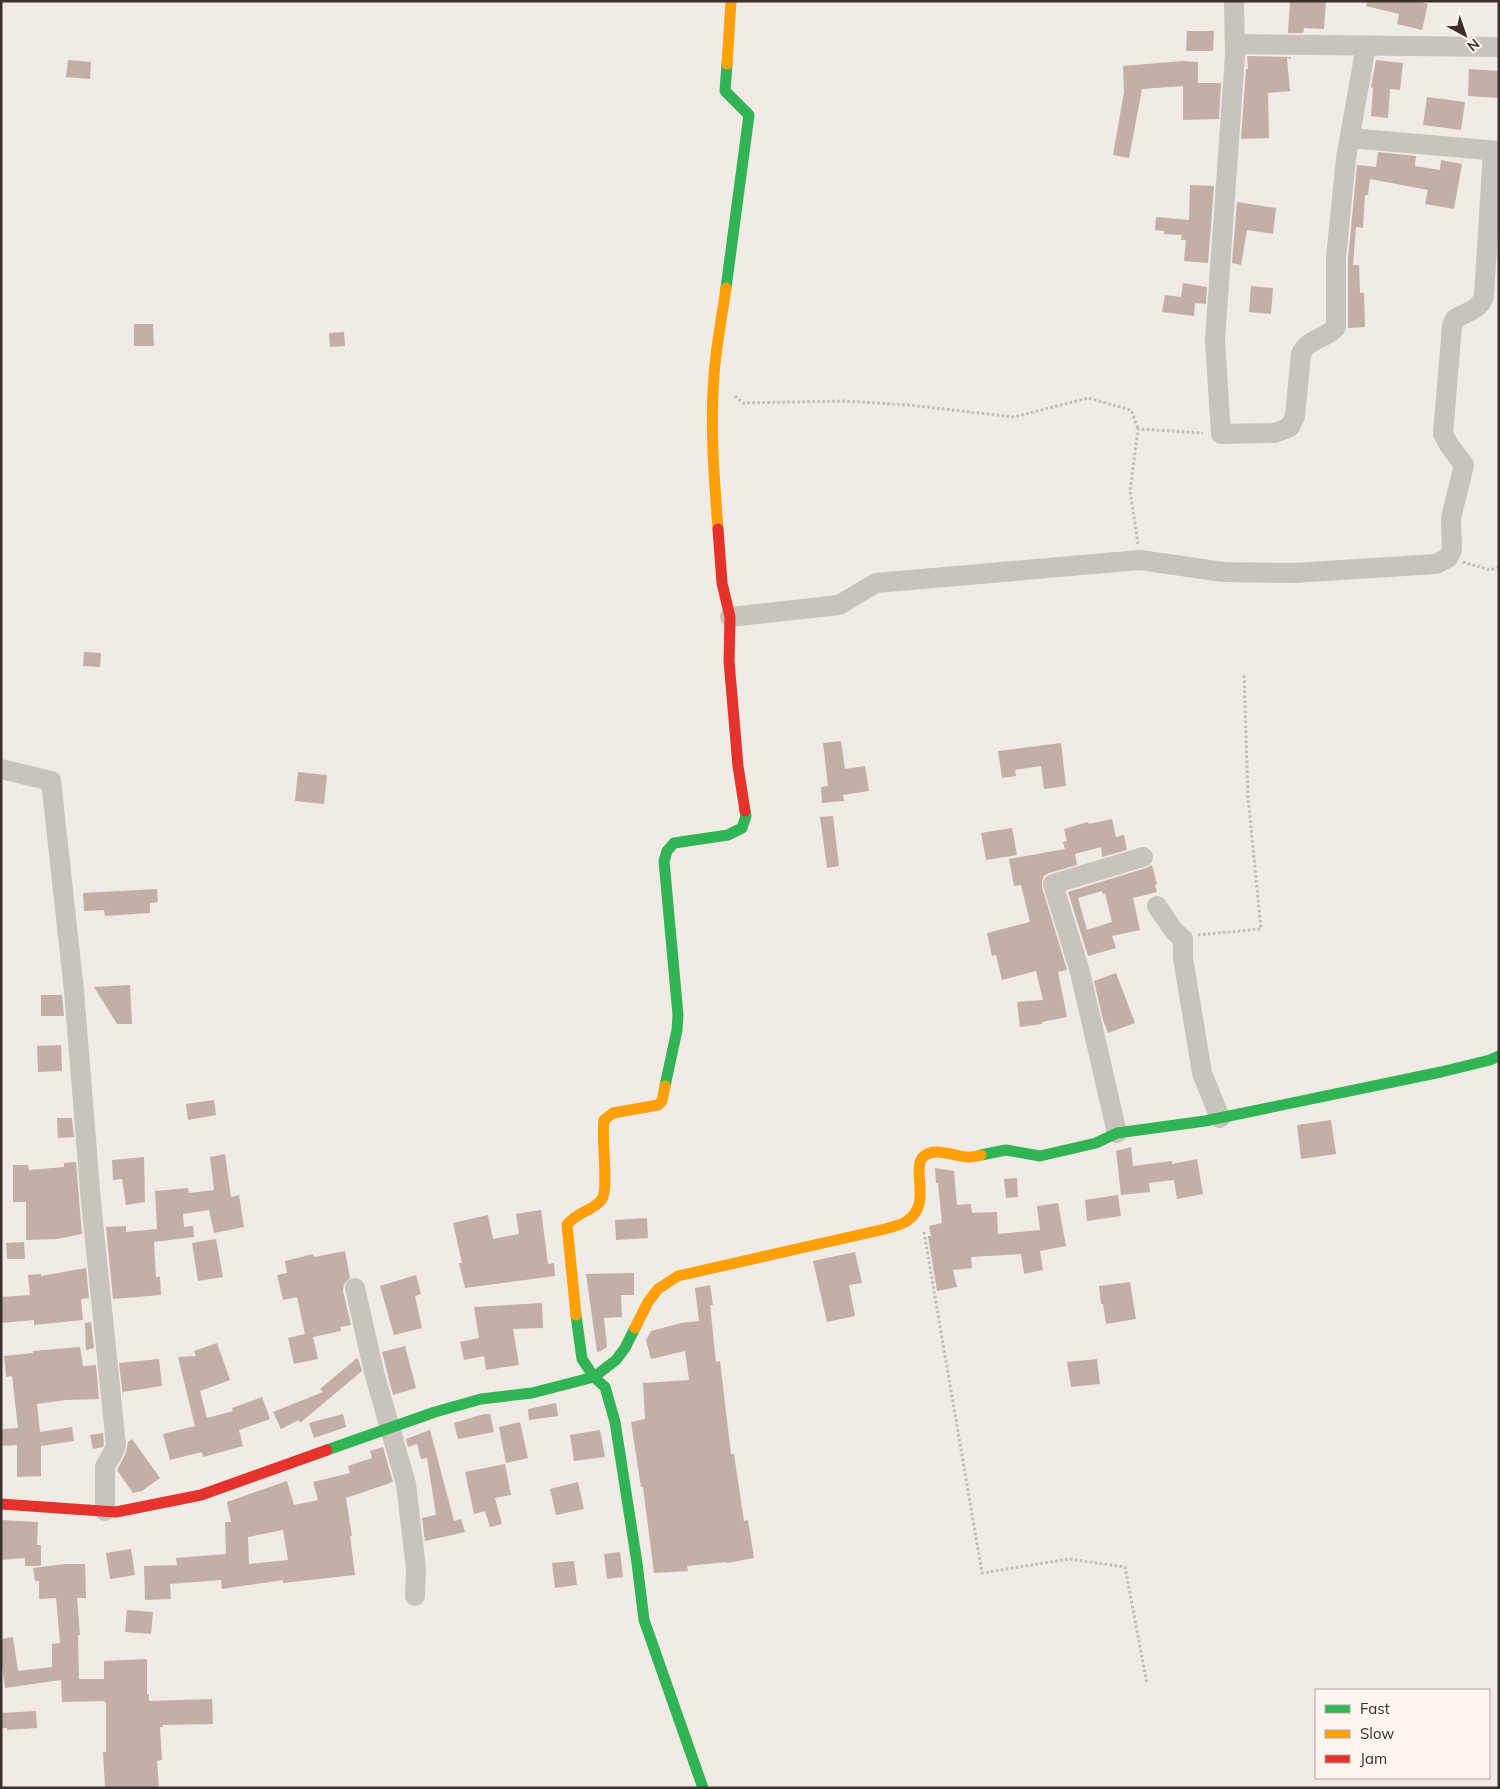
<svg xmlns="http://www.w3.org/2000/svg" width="1500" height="1789" font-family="Mulish,sans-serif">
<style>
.building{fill:#c3afa7;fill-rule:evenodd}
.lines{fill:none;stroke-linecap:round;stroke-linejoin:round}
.path{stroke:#c2bbb6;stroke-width:3;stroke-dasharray:2.5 2.5;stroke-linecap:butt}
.street{stroke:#c9c3be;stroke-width:20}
.fast{stroke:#30b455;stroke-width:11}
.slow{stroke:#ff9f0a;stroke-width:11}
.jam{stroke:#e5322d;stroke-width:11}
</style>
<rect width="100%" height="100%" fill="#f0ebe5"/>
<g class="building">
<path d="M1290,1H1326L1324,29L1304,28L1303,33H1288Z"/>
<path d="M1367,1H1417L1428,4L1422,30L1397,24L1399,14L1366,6Z"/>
<path d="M1187,31H1214L1213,51H1186Z"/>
<path d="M1247,56L1291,57V59L1287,58L1290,91L1268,93L1269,138L1241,139L1246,69H1248Z"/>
<path d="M68,60L91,62L90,79L66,77Z"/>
<path d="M1376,60L1403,63L1400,90L1390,89L1388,118L1371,116L1373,88L1371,87Z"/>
<path d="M1182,61L1198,62V83H1221L1219,119L1183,120V86L1142,89L1129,158L1113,155L1124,92L1123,66Z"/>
<path d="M1469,69L1499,71V98L1468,96Z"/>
<path d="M1427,97L1465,102L1461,130L1423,125Z"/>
<path d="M1378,152L1416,156L1415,166L1440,170L1441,160L1462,164L1454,209L1425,204L1428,190L1370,179L1368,195H1365L1363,228L1356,227L1353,265H1359L1360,293H1364L1365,327L1348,328V259L1357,165L1376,167Z"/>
<path d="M1190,185L1214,186L1208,263L1184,261L1186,240H1181L1182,235L1164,234V231L1155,230L1156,217L1189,220Z"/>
<path d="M1237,202L1276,208L1273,234L1247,230L1241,265L1232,263Z"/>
<path d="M1183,283L1207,287L1206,304L1195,303L1194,316L1162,312L1165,295L1181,297Z"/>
<path d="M1251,286L1273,288L1271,314L1249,312Z"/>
<path d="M134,324H153L154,346H134Z"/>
<path d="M344,332L345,346L330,347L329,333Z"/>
<path d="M84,652L101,653L100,667L83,666Z"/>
<path d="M841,741L845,769L865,766L869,791L843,795L844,801L822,803L821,787L828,786L823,743Z"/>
<path d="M1061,743L1066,786L1044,789L1041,766L1015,770L1016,776L1002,778L998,751Z"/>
<path d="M298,772L327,775L324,804L295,801Z"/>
<path d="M833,816L839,866L827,868L820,817Z"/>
<path d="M1112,819L1116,837L1124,835L1127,850L1102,857L1101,847L1075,854L1077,865L1049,873L1044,876L1042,881V887L1067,970L1058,972L1067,1017L1042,1022V1024L1020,1027L1017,1002L1043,1000L1036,971L1002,980L996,955L992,956L987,933L1030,922L1021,885L1014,886L1009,859L1065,849L1063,842L1067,841L1064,829L1088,822L1089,824Z"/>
<path d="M1012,828L1017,855L986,860L981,833Z"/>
<path d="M1152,865L1157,884L1155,885L1157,892L1133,898L1140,930L1112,936L1116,948L1088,956L1068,892L1146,868ZM1102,891L1103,894L1105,893L1112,922L1087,930L1078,898Z"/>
<path d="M157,889L158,902L150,903V913L105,916L104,910L84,911L83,893Z"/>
<path d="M1116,973L1135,1023L1108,1033L1103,1020L1094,981Z"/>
<path d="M130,985L132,1024H117L94,987Z"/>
<path d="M41,995H62L64,1016H41Z"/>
<path d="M61,1045L62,1071L38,1072L37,1046Z"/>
<path d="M214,1100L216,1115L188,1120L186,1104Z"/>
<path d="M57,1118H72L74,1137L58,1138Z"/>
<path d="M1331,1120L1336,1154L1301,1159L1297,1125Z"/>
<path d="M1131,1147L1133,1166L1172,1161V1164L1197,1159L1203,1194L1177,1199L1174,1180L1149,1183L1150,1192L1121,1195L1116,1151Z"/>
<path d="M225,1154L231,1197L239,1195L244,1227L214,1233L209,1210L183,1214L184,1227L193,1226L194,1237L154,1242L156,1277H160L161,1295L113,1299L106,1227L126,1226V1232L157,1229L155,1191L188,1188L189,1193L214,1190L210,1157Z"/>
<path d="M144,1157L145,1202L126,1205L122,1179L113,1180L112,1160Z"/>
<path d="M76,1162L82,1234L57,1239L26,1240V1202H13V1165H28L29,1170L64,1167V1163Z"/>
<path d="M935,1168L954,1171L957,1205L971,1204L972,1213L997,1212L998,1234L1040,1230L1037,1206L1058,1203L1066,1246L1040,1251L1043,1270L1024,1274L1021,1254L971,1257L972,1268L953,1270L957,1287L937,1291L928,1236H931L929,1226L942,1223L938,1183H936Z"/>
<path d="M1017,1178L1018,1197L1006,1198L1004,1179Z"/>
<path d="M1118,1195L1121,1216L1087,1221L1085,1200Z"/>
<path d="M541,1210L548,1264L554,1263L555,1276L465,1288L459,1263H462L453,1223L488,1215L493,1239L519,1234L516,1214Z"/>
<path d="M647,1218L648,1238L616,1240L615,1220Z"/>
<path d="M216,1239L223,1277L198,1281L192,1243Z"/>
<path d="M24,1242L25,1259H7L6,1243Z"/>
<path d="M345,1251L350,1278L344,1284L343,1291L351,1325L340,1327L341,1331L313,1337L318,1359L294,1364L288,1338L305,1334L297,1297L283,1300L277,1275L287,1273L285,1261L313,1254L314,1257Z"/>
<path d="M855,1252L862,1283L849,1285L855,1316L827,1322L813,1261Z"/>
<path d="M86,1268L89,1298L81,1299L83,1320L34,1325V1320L1,1323V1297L30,1295L28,1275L41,1274V1276Z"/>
<path d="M634,1273V1295H621L622,1317L604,1318L607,1347L601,1351L597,1352L586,1274Z"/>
<path d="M416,1275L421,1294L415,1296L422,1328L394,1335L380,1286Z"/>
<path d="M1130,1282L1136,1319L1106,1324L1103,1304H1101L1099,1286Z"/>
<path d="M710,1285L713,1305H710L716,1362L720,1361L731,1454H734L744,1521L748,1520L754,1558L727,1563V1562L687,1566L688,1571L654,1573L643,1487H641L631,1422L645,1419L643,1383L689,1380L685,1351L651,1359L646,1340L651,1331L681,1323L699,1321L695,1288Z"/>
<path d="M542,1303L543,1328L513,1329L519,1365L486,1370L484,1356L464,1360L460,1342L479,1338L474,1307Z"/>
<path d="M91,1322L94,1348L86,1350L85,1323Z"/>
<path d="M217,1343L230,1380L200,1391L207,1418L233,1411L232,1408L262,1397L270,1419L239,1430L243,1446L203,1457L202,1452L170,1460L163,1434L195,1426L178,1357L196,1356L194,1351Z"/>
<path d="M405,1346L416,1388L393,1395L382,1352Z"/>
<path d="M80,1347L83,1366L96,1365L99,1399L66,1400L37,1404L40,1432L72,1427L74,1441L41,1446V1476L17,1477V1445L1,1446V1429L18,1428L12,1376L6,1377L4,1356L33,1353V1351Z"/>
<path d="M357,1358L359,1361L362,1371L300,1423L299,1420L281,1429L273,1412L323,1392L320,1389Z"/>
<path d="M159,1359L162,1386L123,1392V1398L119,1363Z"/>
<path d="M1097,1359L1100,1384L1071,1387L1067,1362Z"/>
<path d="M556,1403L558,1416L529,1420L528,1409Z"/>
<path d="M343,1414L346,1427L314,1438L309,1423Z"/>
<path d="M484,1414H490L494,1432L458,1439L454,1423Z"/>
<path d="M520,1422L528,1458L506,1463L499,1427Z"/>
<path d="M430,1430L454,1521L461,1519L465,1532L425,1541L422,1518L436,1515L427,1458L421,1459L417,1444L408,1447L406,1439Z"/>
<path d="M600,1430L605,1457L574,1461L570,1435Z"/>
<path d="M103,1433L104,1444L103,1447L93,1449L90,1435Z"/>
<path d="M132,1439L160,1478L142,1491L133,1493L117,1470L126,1453L128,1442Z"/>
<path d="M383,1447L393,1482L346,1498L352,1536H350L355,1575L283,1583V1580L222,1589L221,1580L170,1584L171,1599L145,1600L144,1566L177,1565L176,1558L226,1554L225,1522H231L227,1502L287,1481L294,1505L318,1500L313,1482L350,1473L348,1466L372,1458L370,1451ZM283,1530L288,1560L249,1564L248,1537Z"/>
<path d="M505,1464L511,1495L495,1498L502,1524L490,1527L485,1511L474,1514L465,1472Z"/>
<path d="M578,1482L584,1509L556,1515L550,1489Z"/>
<path d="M1,1520L38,1522L37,1545H41V1566H25V1558L1,1560Z"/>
<path d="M131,1549L135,1575L110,1579L106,1553Z"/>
<path d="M620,1552L623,1577L607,1579L604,1554Z"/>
<path d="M574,1561L577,1585L555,1588L552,1563Z"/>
<path d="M66,1564H85L86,1598H77L80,1635H78L79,1679H104V1661L147,1659V1694H149V1701L212,1699L213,1724L163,1725V1727H160L162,1760L157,1761L159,1788H105L103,1752H106V1703L104,1701L62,1702L61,1680L5,1688L1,1657V1639L13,1637L18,1671L52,1667V1644L60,1643L56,1598L39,1599V1581H35L33,1568Z"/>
<path d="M127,1610L153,1612L151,1634L125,1632Z"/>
<path d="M36,1711L37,1728L7,1730V1728H1V1713Z"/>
</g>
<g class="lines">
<g class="path">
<path d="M735,396L743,403L844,401L909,405L1014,417L1088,398L1131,410L1138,429"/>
<path d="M1138,544L1130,491L1138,429L1203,433"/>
<path d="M1463,562L1490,570L1499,567"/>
<path d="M1198,935L1261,929L1248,797L1244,674"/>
<path d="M924,1232L982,1573L1069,1559L1125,1567L1147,1684"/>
</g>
<g class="street">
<path d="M1234,1L1235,55L1215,340L1221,434L1275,433L1290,427L1295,416L1301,354C1307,339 1326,339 1336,327V258L1346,158L1366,46"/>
<path d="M1235,44L1499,47"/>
<path d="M1350,138L1499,151"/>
<path d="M730,617L839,605L876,583L1140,560L1223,572L1294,573L1436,564L1448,558L1452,550L1451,518L1464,465L1449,445L1443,434L1452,326L1455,319C1466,312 1480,310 1484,296L1493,151"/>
<path d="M1,769L51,781L74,991L91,1202L116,1445C114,1454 108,1459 105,1467V1511"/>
<path d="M1157,906L1174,931L1183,939V958L1202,1073L1220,1118"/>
<path d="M1117,1133L1080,972L1053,884L1143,857"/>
<path d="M355,1288L374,1372L406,1484L416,1569L415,1596"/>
</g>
<g class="fast">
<path d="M726,288L749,115L725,91L727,64"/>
<path d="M665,1086L677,1030L678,1015L664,861L667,851L674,843L728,835L742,828L746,816L745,811"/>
<path d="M981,1155L1006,1150L1040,1156L1096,1143L1117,1133L1205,1121L1441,1072L1490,1060L1499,1056"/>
<path d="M576,1315L582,1359L594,1377L605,1387L615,1422L637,1563L644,1620L703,1788"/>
<path d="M327,1450L435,1412L481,1399L532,1393L594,1377L616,1360L625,1348L635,1328"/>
</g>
<g class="slow">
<path d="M727,64L731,1"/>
<path d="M718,529C714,477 710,427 714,375C716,346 722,317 726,288"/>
<path d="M576,1315L567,1225C576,1212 594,1211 602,1199C609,1188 601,1138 604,1120L613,1113L658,1105L662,1101L665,1086"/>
<path d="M635,1328L648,1302L658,1289L678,1276L885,1229C892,1227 901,1225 907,1221C933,1204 910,1168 924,1156C939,1144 962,1163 981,1155"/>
</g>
<g class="jam">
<path d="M718,529L722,583L730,617L729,661L738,766L745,811"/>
<path d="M1,1504L116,1512L201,1495L327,1450"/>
</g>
</g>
<rect width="1500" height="1789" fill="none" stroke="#3b302b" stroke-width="5"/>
<rect x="1315" y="1689" width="175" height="90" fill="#fbf5ee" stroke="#aea6a0"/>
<rect x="1325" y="1705" width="25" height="8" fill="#30b455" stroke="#aea6a0"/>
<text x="1360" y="1714" font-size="15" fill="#3b302b">Fast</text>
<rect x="1325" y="1730" width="25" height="8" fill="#ff9f0a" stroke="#aea6a0"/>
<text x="1360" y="1739" font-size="15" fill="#3b302b">Slow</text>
<rect x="1325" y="1755" width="25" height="8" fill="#e5322d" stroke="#aea6a0"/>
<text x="1360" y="1764" font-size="15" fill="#3b302b">Jam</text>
<g transform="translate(1465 35) rotate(140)" stroke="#fbf5ee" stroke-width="4" paint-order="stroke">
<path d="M0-4L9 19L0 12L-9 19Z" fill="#3b302b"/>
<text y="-8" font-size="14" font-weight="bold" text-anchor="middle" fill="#3b302b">N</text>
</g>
</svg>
